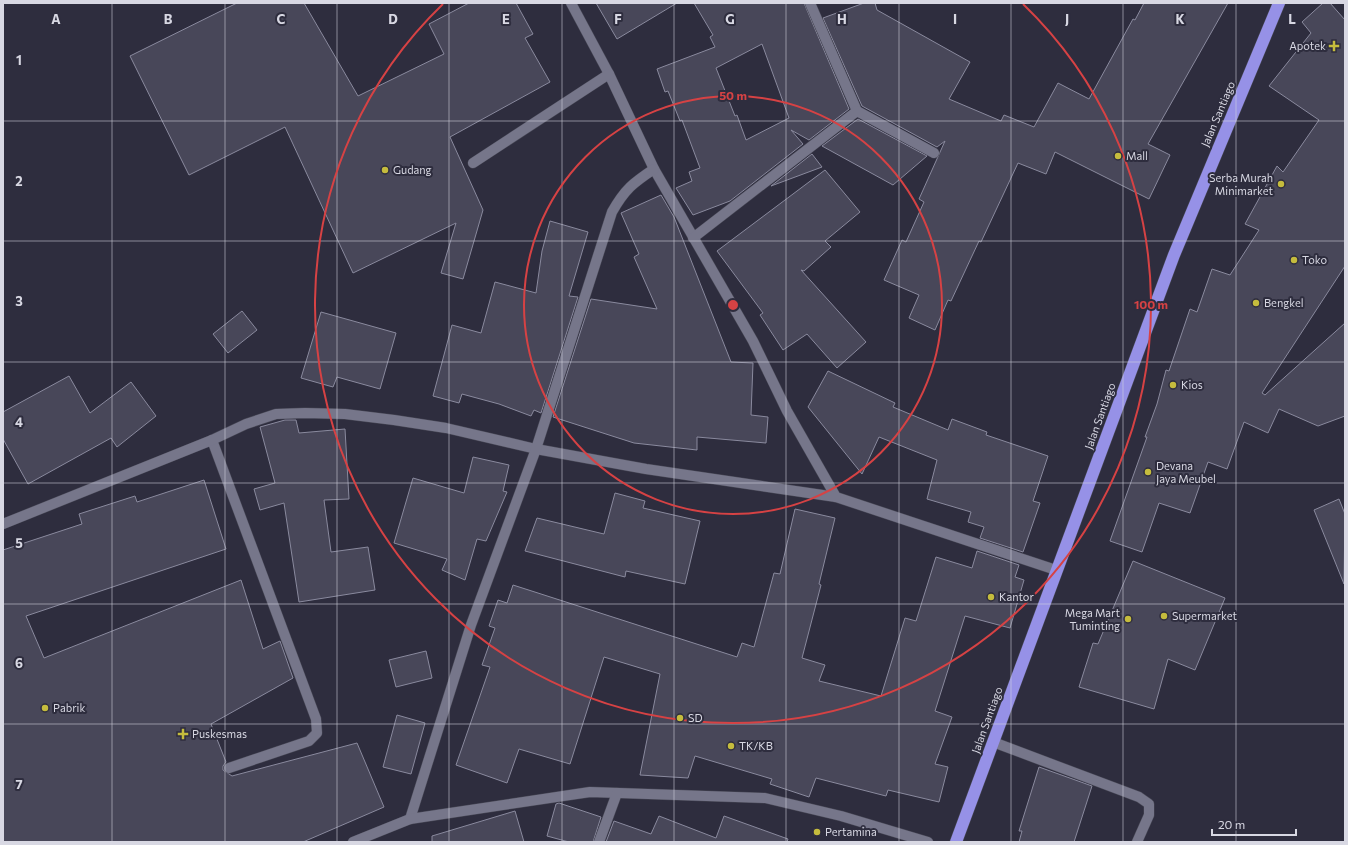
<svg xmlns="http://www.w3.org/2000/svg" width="1348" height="845" font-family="Commissioner,sans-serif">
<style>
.building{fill:#484759;stroke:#8a8a9e;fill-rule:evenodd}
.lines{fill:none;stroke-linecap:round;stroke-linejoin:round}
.minor-casing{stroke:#484856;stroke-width:11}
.highway-casing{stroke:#484856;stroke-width:13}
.minor{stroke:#76768a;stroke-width:10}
.highway{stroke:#9691e7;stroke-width:12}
.grid{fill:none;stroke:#d8d8e3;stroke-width:1;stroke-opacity:0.55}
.ring{fill:none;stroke:#d64244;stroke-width:2}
.poi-dot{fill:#c5bc3d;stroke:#2e2d3e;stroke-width:1.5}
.labels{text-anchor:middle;stroke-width:4;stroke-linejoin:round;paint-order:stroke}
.poi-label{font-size:11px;fill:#d8d8e3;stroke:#2e2d3e;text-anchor:start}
.street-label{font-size:11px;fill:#d8d8e3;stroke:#2e2d3e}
.grid-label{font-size:13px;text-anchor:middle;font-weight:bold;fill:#d8d8e3;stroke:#2e2d3e;stroke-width:4;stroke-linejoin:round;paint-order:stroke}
.centre{fill:#d64244;stroke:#2e2d3e;stroke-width:2}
.ring-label{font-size:12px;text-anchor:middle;font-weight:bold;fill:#d64244;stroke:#2e2d3e;stroke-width:4;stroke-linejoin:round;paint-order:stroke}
</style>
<rect width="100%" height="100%" fill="#2e2d3e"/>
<g class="building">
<path d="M237,3H304L358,96L444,54L429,24L469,3H516L533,34L525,38L550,82L450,137L483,210L463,279L441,273L456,223L353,273L285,127L189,175L130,56Z"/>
<path d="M596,3H677L617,39Z"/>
<path d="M694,3H804L849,109L809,140L791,130L803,144L730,201L693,215L676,188L692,181L689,172L700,168L682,120L680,121L668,91L665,92L657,69L715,47L710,37L713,35ZM762,44L789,118L746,140L737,115L735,116L716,68Z"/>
<path d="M864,3H875L877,10L970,62L949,99L1001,121L1004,115L1034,127L1058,83L1089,99L1133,19L1135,20L1144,3H1228L1148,144L1170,155L1149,199L1055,152L1046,174L1018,163L981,242L979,241L951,301L948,300L935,330L909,318L919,295L884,280L902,240L906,242L924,202L919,199L945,141L937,147L862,106L823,18Z"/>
<path d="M1323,3H1330L1345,20V266L1262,393L1265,395L1345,323V416L1318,426L1279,409L1268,433L1244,422L1227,469L1208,462L1190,513L1159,503L1142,552L1110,541L1147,437H1145L1157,404L1166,370L1169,371L1190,309L1197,312L1212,269L1230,275L1259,230L1245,224L1277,166L1283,172L1319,120L1269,86L1311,33L1302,22Z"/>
<path d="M858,119L927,156L893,185L822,146Z"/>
<path d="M812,154L822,167L771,186Z"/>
<path d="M825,170L860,212L825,241L831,247L804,271L801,270L866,342L837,368L807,334L783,350L760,315L763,313L717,251Z"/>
<path d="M661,195L674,217L731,362L753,363L751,415L768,417L766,443L697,437V450L634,443L553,417L591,299L657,309L634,257L639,254L621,213Z"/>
<path d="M550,221L588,232L569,296L578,297L541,413L534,410L531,416L499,404L462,394L459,403L433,396L452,325L481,333L495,282L536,293L542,251Z"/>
<path d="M242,311L257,330L228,353L213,334Z"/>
<path d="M321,312L396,333L380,389L337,377L333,387L301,378Z"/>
<path d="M828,371L895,403L893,407L948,430L952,419L987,432L986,435L1048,456L1033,501L1040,503L1023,552L980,538L984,527L968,522L971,512L927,499L937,460L879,437L862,474L808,407Z"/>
<path d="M69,376L90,413L131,382L156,416L117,447L111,438L28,484L3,439V412Z"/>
<path d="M285,420H296L299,433L345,429L349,499L324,500L331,552L368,547L375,590L299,602L284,503L260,510L254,489L275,483L260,427Z"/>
<path d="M473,457L509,465L503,491L507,492L486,541L477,539L465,580L442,570L447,559L394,543L413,478L464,493Z"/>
<path d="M204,480L226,549L26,616L44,658L241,580L263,649L280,641L293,678L211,724L226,762L223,766V770L232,776L357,743L384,807L303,842H3V550L82,524L79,514L135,496L137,502Z"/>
<path d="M615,493L645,501L643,508L700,521L685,584L626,571L625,577L525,551L537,518L604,534Z"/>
<path d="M1339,499L1345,514L1344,584L1314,510Z"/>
<path d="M795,509L835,518L819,584L821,585L802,658L825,665L819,681L881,696L905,618L916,621L936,557L972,568L977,551L1019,565L1015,577L1024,580L1010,628L965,616L935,711L952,717L935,764L948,767L939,802L888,790L886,796L816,778L809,797L770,784L772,779L695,756L688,778L640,775L660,674L604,657L570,764L519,749L507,783L456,765L490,667L482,665L495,628L489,626L498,600L507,603L513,585L737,657L742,643L754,647L774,573L780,574Z"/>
<path d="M1133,561L1225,598L1195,670L1168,659L1154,709L1079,687L1093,643L1098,644Z"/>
<path d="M426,651L432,678L396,687L389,660Z"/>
<path d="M397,715L425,723L411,774L383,767Z"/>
<path d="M1039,767L1092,786L1074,842H1019L1022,831H1019Z"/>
<path d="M559,803L601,817L593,842H569L547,836L556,804Z"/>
<path d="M515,811L524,842H432V836Z"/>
<path d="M659,816L716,838L724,816L788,839L787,842H606L614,821L651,834Z"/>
</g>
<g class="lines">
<defs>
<g id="minor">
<path d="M571,3L609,74L654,169L753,341L787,411L836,497L1056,570"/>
<path d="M810,3L857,111"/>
<path d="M473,163L609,74"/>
<path d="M693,238L857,111L934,153"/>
<path d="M212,440L316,719L317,733L309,741L229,768"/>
<path d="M3,524L212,440L246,424L276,414L305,413L345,414L394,420L446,428L536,449L646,469L836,497"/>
<path d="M993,742L1139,797L1149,804V815L1137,842"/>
<path d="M410,819L471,625L536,449L612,212C625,189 633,183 654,169"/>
<path d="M353,842L410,819L590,792L765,798L841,816L928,842"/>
<path d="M599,842L617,793"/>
</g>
<path id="highway" d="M956,842L1174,255L1279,3"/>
</defs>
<use href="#minor" class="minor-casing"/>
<use href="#highway" class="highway-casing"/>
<use href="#minor" class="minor"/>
<use href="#highway" class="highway"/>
</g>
<path class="grid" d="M112,3V842M225,3V842M337,3V842M449,3V842M562,3V842M674,3V842M786,3V842M899,3V842M1011,3V842M1123,3V842M1236,3V842M3,121H1345M3,241H1345M3,362H1345M3,483H1345M3,604H1345M3,724H1345"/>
<g class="ring">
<circle cx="733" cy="305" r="209"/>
<path d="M1023 4A418 418 0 1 1 443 4"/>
</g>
<g class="poi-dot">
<path d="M1332 40h4v4h4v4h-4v4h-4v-4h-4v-4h4z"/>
<circle cx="1118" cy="156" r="4"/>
<circle cx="385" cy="170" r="4"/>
<circle cx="1281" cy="184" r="4"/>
<circle cx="1294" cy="260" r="4"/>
<circle cx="1256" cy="303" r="4"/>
<circle cx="1173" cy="385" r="4"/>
<circle cx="1148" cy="472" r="4"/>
<circle cx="991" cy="597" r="4"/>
<circle cx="1164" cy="616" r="4"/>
<circle cx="1128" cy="619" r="4"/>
<circle cx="45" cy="708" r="4"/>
<circle cx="680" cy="718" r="4"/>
<path d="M181 728h4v4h4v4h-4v4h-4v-4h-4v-4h4z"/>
<circle cx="731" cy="746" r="4"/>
<circle cx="817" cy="832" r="4"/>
</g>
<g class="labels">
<g class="poi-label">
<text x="1326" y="50" text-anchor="end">Apotek</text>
<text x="1126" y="160">Mall</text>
<text x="393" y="174">Gudang</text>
<text x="1273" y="182" text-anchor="end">Serba Murah<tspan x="1273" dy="13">Minimarket</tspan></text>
<text x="1302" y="264">Toko</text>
<text x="1264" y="307">Bengkel</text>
<text x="1181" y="389">Kios</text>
<text x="1156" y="470">Devana<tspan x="1156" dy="13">Jaya Meubel</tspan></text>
<text x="999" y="601">Kantor</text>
<text x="1120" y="617" text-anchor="end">Mega Mart<tspan x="1120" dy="13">Tuminting</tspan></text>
<text x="1172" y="620">Supermarket</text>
<text x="53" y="712">Pabrik</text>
<text x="688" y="722">SD</text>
<text x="192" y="738">Puskesmas</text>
<text x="739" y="750">TK/KB</text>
<text x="825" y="836">Pertamina</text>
</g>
<g class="street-label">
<text transform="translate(1218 114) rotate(-67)" y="4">Jalan Santiago</text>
<text transform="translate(1100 416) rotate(-70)" y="4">Jalan Santiago</text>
<text transform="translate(987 720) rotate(-70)" y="4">Jalan Santiago</text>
</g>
</g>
<g class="grid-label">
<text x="56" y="24">A</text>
<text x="168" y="24">B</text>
<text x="281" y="24">C</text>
<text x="393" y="24">D</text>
<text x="506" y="24">E</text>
<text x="618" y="24">F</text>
<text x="730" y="24">G</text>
<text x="842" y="24">H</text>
<text x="955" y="24">I</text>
<text x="1067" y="24">J</text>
<text x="1180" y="24">K</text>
<text x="1292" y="24">L</text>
<text x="19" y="65">1</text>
<text x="19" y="186">2</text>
<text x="19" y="306">3</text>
<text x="19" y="427">4</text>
<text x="19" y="548">5</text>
<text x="19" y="668">6</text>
<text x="19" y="789">7</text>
</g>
<circle cx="733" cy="305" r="6" class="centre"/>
<g class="ring-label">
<text x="733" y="100">50 m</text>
<text x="1151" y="309">100 m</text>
</g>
<rect width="1348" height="845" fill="none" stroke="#d8d8e3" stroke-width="8"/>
<path d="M1212 829v6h84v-6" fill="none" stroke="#d8d8e3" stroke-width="2"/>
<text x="1218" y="829" font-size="12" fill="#d8d8e3" stroke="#2e2d3e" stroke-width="3" paint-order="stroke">20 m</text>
</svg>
